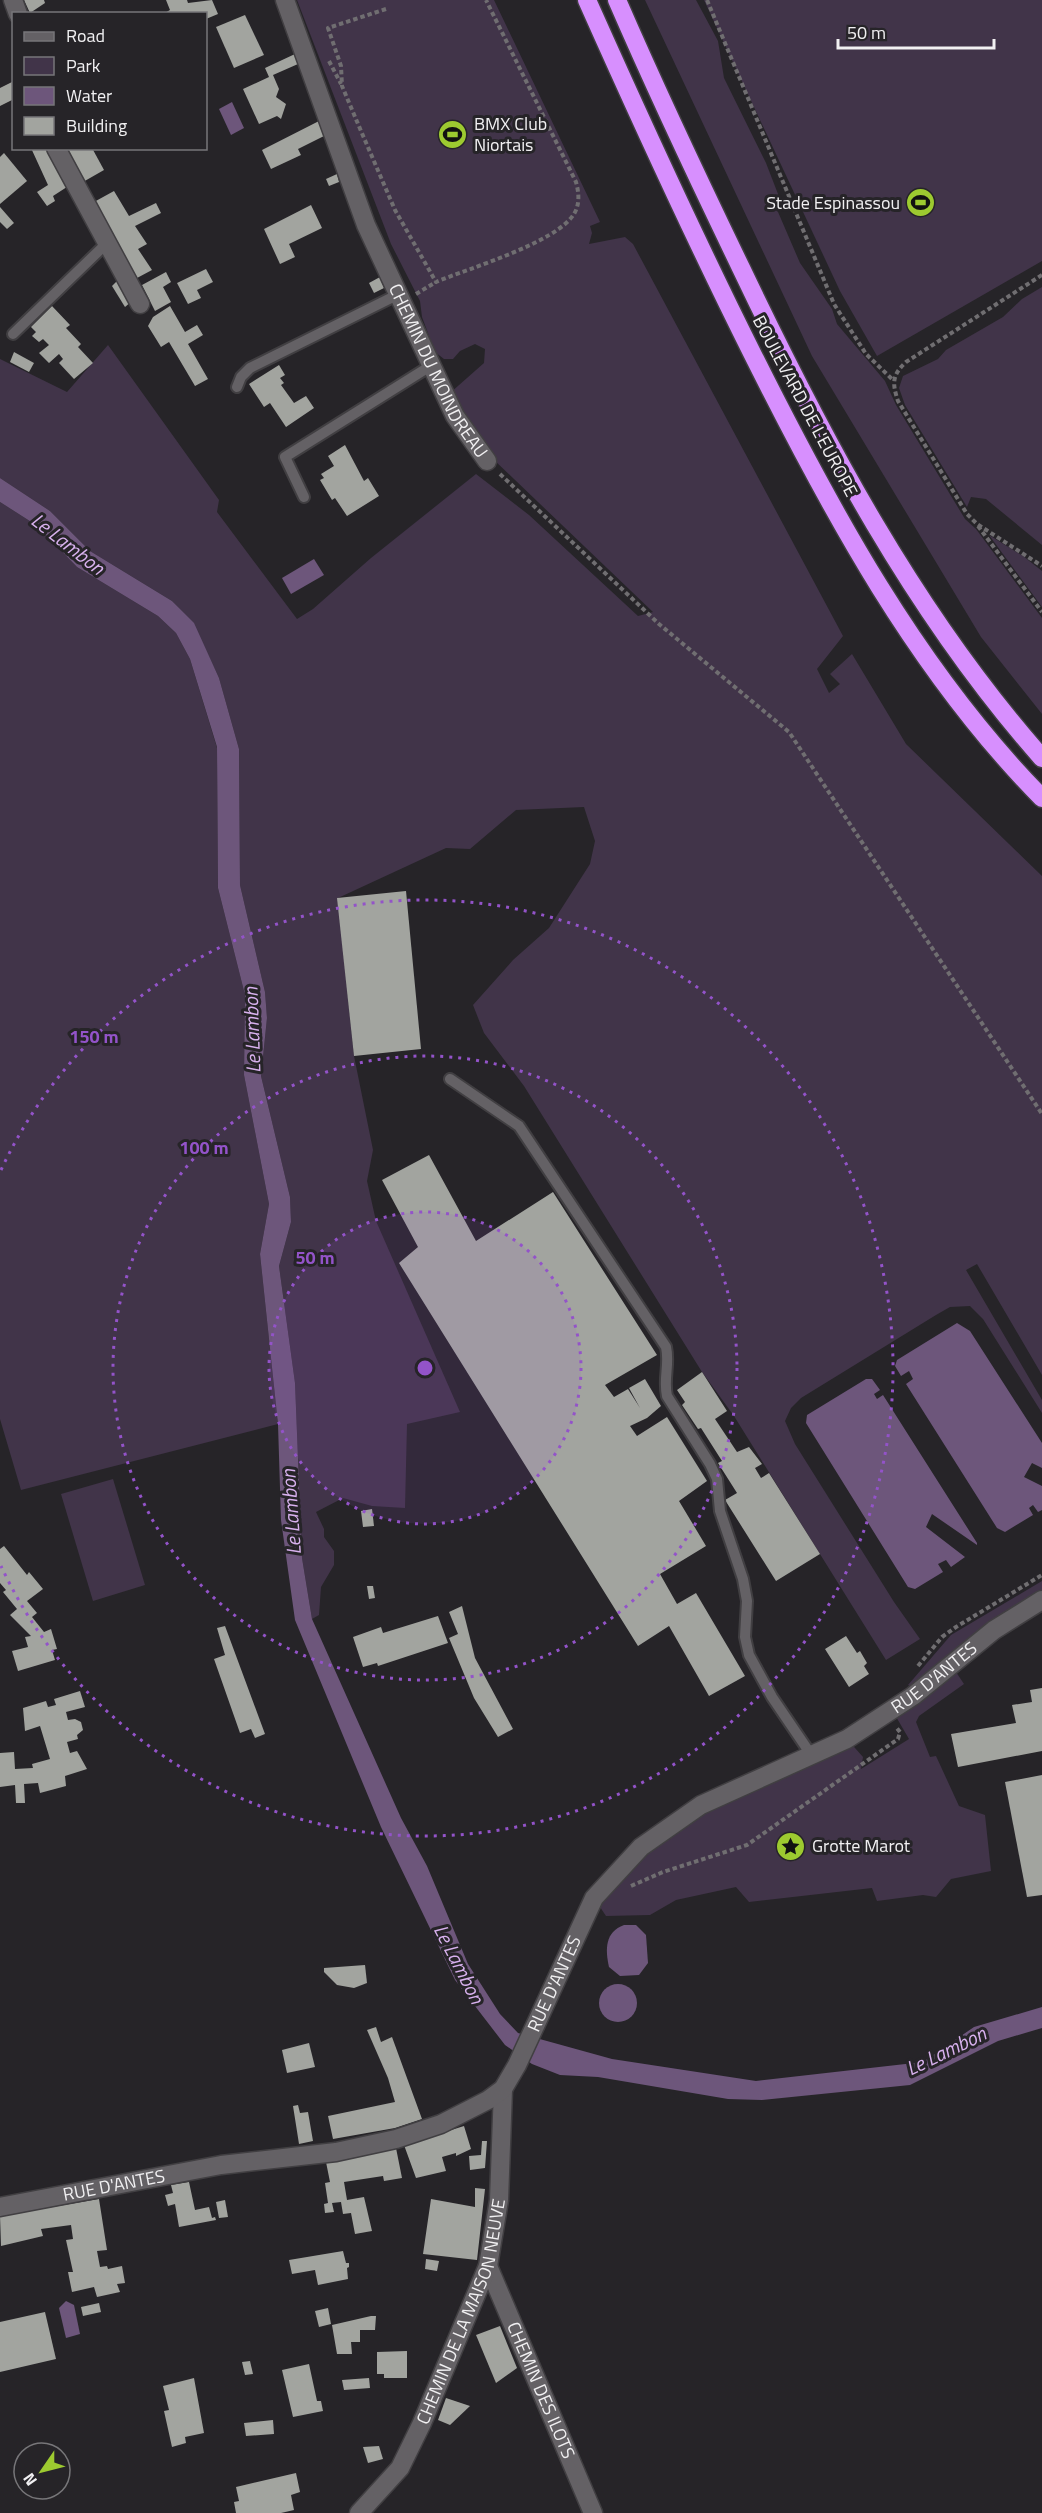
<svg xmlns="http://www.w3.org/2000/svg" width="1042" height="2513" font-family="'Titillium Web',sans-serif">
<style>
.green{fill:#413449}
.water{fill:#6d567b}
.building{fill:#a2a49f}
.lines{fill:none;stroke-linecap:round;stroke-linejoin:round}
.lane-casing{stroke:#413f42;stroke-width:14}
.street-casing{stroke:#413f42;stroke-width:21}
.secondary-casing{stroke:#413f42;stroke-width:21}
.highway-casing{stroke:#413f42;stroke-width:21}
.path{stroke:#706e71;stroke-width:4;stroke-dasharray:4.5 3;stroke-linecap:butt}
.lane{stroke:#646165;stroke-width:10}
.street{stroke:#646165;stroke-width:18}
.secondary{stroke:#646165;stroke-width:18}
.highway{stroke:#d78ffe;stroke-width:18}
.ring{fill:none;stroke:#9353c9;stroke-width:3;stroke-dasharray:3 6}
.labels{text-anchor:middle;stroke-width:6;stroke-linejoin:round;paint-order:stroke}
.poi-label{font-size:18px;fill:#f1f0f2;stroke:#262428;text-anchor:start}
.street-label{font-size:18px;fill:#f1f0f2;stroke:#262428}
.water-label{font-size:20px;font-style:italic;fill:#d8b1ee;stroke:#262428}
.centre{fill:#9353c9;stroke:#262428;stroke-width:3}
.ring-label{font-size:18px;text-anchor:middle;font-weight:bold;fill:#9353c9;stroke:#262428;stroke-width:6;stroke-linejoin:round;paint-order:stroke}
</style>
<rect width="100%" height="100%" fill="#262428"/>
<g class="green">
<path d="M297,0H494L600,222L590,226L592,233L589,244L625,237L633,244L843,636L817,669L829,693L840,684L830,674L852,654L906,744L1042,876V1375L977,1264L966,1270L1042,1400V1413L983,1319L970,1306L950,1307L936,1315L801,1398L791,1408L785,1421L795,1444L894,1602L920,1639L886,1660L734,1416L702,1372L524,1086L484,1033L473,1005L513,960L549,928L590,864L595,841L584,807L516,810L470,849L446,848L338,898L354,1056L373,1150L367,1181L376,1221L460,1412L407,1424L405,1508L372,1506L343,1498L316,1512L324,1529V1537L334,1551V1565L321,1587L319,1615L312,1619L302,1558L295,1383L279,1266L291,1222L290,1197L261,1076L267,1018L265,992L240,885L239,749L219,678L193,623L172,601L90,551L50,511L0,478V359L67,392L108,345L219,500L217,512L297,619L313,609L371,558L476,474L529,515L638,616L653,612L493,459L450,393L484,363L485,349L475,344L460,351L453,359H444L435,352L422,317L420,301L391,244Z"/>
<path d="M645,0H696L718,41L724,78L766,163L778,194L775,205L800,263L832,309L837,324L885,381L896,405L965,519L976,529L1042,618V714L981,637L812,356Z"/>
<path d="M704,0H1042V261L877,356L840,291Z"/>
<path d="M1042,287V545L986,499L971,497L967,507L905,405L899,388L903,376L938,359L946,350L1003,317L1022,299Z"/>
<path d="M0,502L36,525L77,567L158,616L176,633L190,659L217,748L218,888L245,995L244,1075L269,1204L260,1254L278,1424L21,1490L0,1419Z"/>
<path d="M989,535L1023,556L1042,571V607Z"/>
<path d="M113,1479L145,1585L93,1601L61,1494Z"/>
<path d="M1042,1581V1591L982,1629L910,1686L908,1685L951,1635Z"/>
<path d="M956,1672L964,1684L919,1716L916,1722L930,1757L936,1756L959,1806L985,1815L991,1871L951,1879L936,1897L923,1895L877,1901L872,1888L749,1902L736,1887L676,1900L650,1915L606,1916L594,1898L661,1830L847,1739L863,1757L861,1769L909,1739L895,1715Z"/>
</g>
<g class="water">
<path d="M232,102L244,128L231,135L219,109Z"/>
<path d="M0,478L50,511L90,551L172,601L194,623L219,678L239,749L240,885L265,992L267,1018L261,1076L290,1197L291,1222L279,1266L295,1383L302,1558L312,1619L401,1818L427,1866L468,1964L500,2014L518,2033L612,2059L756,2081L923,2062L974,2027L1042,2007V2028L998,2041L910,2085L762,2100L728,2099L598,2077L560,2075L532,2064L505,2045L455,1980L381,1827L295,1620L281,1520L278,1424L260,1254L269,1204L244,1075L245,995L218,888L217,747L190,659L176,633L158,616L77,567L36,525L0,502Z"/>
<path d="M314,559L324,575L291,594L282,578Z"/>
<path d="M957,1323L970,1331L1042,1443V1468L1032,1463L1024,1477L1042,1486V1510L1038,1512L1033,1505L1029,1508L1033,1515L1005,1532L997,1528L906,1384L913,1379L909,1371L901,1376L895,1366L897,1360Z"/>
<path d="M866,1379H872L880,1390L874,1394L877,1399L883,1395L977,1543V1545L932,1514L926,1527L965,1557L951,1567L946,1560L938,1564L943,1572L915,1589L908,1587L806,1423L807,1415Z"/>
<path d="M624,1925H636L646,1935L648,1963L639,1975L620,1976L609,1967C605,1949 605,1932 624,1925Z"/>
<circle cx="618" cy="2003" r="19"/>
<path d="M66,2301L74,2305L80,2334L66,2338L59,2308Z"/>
</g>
<g class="building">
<path d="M24,0H44L45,3L30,13Z"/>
<path d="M166,0H187L188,3L212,0L218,14L206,19V14H163L170,10Z"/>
<path d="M245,15L264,55L234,68L216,27Z"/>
<path d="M295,54L298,64L273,75L279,89L276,97L286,104L281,119L277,116L259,124L243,89L269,77L265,68Z"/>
<path d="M14,81V99L0,106V88Z"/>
<path d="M319,121L324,136L298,149L301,155L271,169L262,150Z"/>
<path d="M31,148H50L61,177L70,185L53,196L55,201L47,206L37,192L48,185Z"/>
<path d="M63,148H92L104,170L83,182Z"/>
<path d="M4,153L27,181L0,204V157Z"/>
<path d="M337,174L339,182L329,186L326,179Z"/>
<path d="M114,191L129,216L156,203L161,213L135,226L147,244L138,249L152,270L137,278L94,202Z"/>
<path d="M311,205L322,228L289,244L295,257L280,264L264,229Z"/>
<path d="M0,207L14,223L7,229L0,222Z"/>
<path d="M206,269L213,282L197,290L201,298L188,304L177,283Z"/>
<path d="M166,272L171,282L163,287L171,302L155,311L142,285Z"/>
<path d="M380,277L384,288L374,293L369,283Z"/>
<path d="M119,279L132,301L125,307L112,286Z"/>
<path d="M52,306L70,325L66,328L81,344L78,347L93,363L74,379L59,363L63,359L59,354L49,363L39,353L49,345L43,339L39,342L32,336L36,332L31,327Z"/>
<path d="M170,306L185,332L197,325L203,335L188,344L208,379L195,386L169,342L161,347L148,326L153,317Z"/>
<path d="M14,352L34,363L29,372L10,362Z"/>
<path d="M279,365L285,375L280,378L284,383L281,385L294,403L306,396L314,408L286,427L270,403L264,407L249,384Z"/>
<path d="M345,445L364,481L368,478L379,496L347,516L335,498L332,500L320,480L324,478L321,474L334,466L328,456Z"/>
<path d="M406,891L421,1049L354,1056L337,898Z"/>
<path d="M429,1155L476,1241L553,1192L657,1355L605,1385L614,1397L628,1389L640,1408L629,1388L645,1379L661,1406L647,1418L630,1426L637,1436L667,1417L707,1481L679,1501L706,1546L660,1574L677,1604L696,1593L745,1676L709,1696L669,1626L638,1646L399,1263L418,1247L382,1180Z"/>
<path d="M702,1372L727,1411L715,1419L737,1452L749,1447L762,1464L755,1468L761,1478L769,1473L820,1554L776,1581L725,1500L737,1493L718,1463L722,1461L701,1428L698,1429L682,1405L685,1402L677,1390Z"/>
<path d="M372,1509L374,1526L363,1527L361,1511Z"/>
<path d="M4,1546L27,1575L29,1572L43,1589L27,1601L37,1613L32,1617L44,1632L51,1629L57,1649L52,1650L55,1660L18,1671L12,1651L28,1647L25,1637L31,1636L10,1615L17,1609L3,1592L6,1590L0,1583V1549Z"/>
<path d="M367,1586H373L375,1598L369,1599Z"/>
<path d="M462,1606L475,1658L513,1729L498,1737L474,1698L449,1638L458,1634L449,1612Z"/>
<path d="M438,1616L448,1643L378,1666L377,1663L363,1667L353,1637L381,1627L383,1633Z"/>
<path d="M225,1626L265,1734L255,1738L251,1729L240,1733L214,1659L225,1655L217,1628Z"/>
<path d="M846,1636L857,1653L860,1651L867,1663L864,1666L869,1674L849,1687L825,1649Z"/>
<path d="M1042,1688V1751L958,1767L951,1734L1016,1723L1012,1705L1032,1702L1030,1690Z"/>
<path d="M80,1691L85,1707L66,1712L68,1720L75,1719L81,1722L83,1730L77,1735L78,1739L67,1742L70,1753L77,1751L87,1769L65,1776L66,1786L40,1793L38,1783L24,1784L25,1803H16L15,1785L0,1787V1753L14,1752L15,1769L33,1768L32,1764L50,1759L40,1726L25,1731L23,1708L46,1701L48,1707L56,1705L54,1699Z"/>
<path d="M1042,1775V1895L1027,1897L1005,1782Z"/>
<path d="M365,1965L367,1983L354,1988L337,1985L324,1972V1968Z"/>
<path d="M376,2027L381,2042L392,2037L422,2119L395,2128L333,2139L328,2116L395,2102L388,2078L367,2030Z"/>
<path d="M309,2043L315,2067L287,2073L282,2050Z"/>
<path d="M298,2105L300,2113L308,2112L313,2141L299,2144L293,2106Z"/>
<path d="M464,2126L471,2149L456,2156V2153L442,2157L446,2171L416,2178L404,2145Z"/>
<path d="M482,2141H487L485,2168L470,2170L469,2156L481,2155Z"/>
<path d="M396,2148L402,2178L384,2181L383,2176L344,2182L347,2200L364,2197L372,2231L355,2234L351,2213L343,2214L341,2202L332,2203L334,2212L325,2213L324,2204L328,2203L325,2183L330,2182L326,2162Z"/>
<path d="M189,2182L195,2210L209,2207L212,2218L215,2217L216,2220L179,2227L175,2204L168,2206L165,2195L173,2193L171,2185Z"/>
<path d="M475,2188L485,2189L477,2260L423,2254L431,2199L475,2207Z"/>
<path d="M99,2199L107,2250L97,2251L100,2267L107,2266L108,2269L122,2266L125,2283L117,2284L120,2292L97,2297L94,2287L72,2292L68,2272H73L66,2240L73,2239L71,2225L41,2229L43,2236L1,2246L0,2216Z"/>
<path d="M225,2200L228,2217L219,2218L216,2202Z"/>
<path d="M343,2251L346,2263H349V2267L347,2268L348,2279L318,2285L315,2270L292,2274L289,2260Z"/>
<path d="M426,2259L439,2261L437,2271L425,2269Z"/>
<path d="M99,2303L101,2312L83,2316L81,2307Z"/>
<path d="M328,2308L331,2324L319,2327L315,2311Z"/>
<path d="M45,2312L56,2359L0,2372V2322Z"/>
<path d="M371,2316H376L375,2330H360V2342H351L352,2354H337L332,2325Z"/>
<path d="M500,2326L517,2368L496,2383L476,2335Z"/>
<path d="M407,2351V2378H384V2374H377V2352Z"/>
<path d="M250,2361L253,2374L245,2375L242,2362Z"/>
<path d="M309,2364L317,2401H321L323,2411L293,2417L282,2370Z"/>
<path d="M194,2378L204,2433L185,2437L186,2443L172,2447L164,2411L169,2410L163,2386Z"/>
<path d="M369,2378L370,2388L344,2390L342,2380Z"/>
<path d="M446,2398L470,2406L450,2425L438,2420Z"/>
<path d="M273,2420L274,2434L246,2436L244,2423Z"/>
<path d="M379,2446L383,2459L368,2463L363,2447Z"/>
<path d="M296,2473L300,2492L291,2495L294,2510L281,2513H236L234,2502L239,2501L236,2487Z"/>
</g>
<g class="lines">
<defs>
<g id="lane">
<path d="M13,334L107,243"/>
<path d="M237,387L241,377L250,368L399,294"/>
<path d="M304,497L285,457L432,365"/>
<path d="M450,1079L519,1126L666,1347C670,1364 663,1379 667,1396L710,1464L717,1479L720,1511L743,1579L747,1601L745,1637L749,1655L772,1697L812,1756"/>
</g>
<g id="street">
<path d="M13,0L18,14"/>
<path id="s1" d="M285,0L366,225L455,416L487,461"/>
<path d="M56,148L140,304"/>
<path id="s2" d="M488,2266L593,2513"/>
<path id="s3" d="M359,2513L400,2468L422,2423L488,2266L499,2200L503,2089"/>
</g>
<g id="secondary">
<path id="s4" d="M0,2207L221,2165L336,2152L396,2139L441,2124L488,2100L503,2089L517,2065L594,1898L641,1847L701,1805L847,1739L913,1696L994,1630L1042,1600"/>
</g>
<g id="highway">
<path d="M587,0C640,119 694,237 752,353C831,511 917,671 1042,798"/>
<path d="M617,0C656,90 698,179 741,268C824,442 914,613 1042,758"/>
</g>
</defs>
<use href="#lane" class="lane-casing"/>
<use href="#street" class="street-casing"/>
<use href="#secondary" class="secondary-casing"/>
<use href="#highway" class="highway-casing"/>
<g class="path">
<path d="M707,0L834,304L866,354L893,380"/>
<path d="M386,9L328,28L341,66L342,86L361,131L395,210L436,282C469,268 556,243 574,214C580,204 579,193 576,182L486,0"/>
<path d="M329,61L341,84"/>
<path d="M1042,275L906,362C892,375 892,383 898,401L967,514L977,524L1042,566"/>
<path d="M416,294L436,282"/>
<path d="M500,474L659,624L789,732L1042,1114"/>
<path d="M978,526L1042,612"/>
<path d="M918,1666L942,1637L956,1627L1042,1575"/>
<path d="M631,1886L663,1872L747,1845L898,1739L900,1732L896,1727"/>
</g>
<use href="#lane" class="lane"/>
<use href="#street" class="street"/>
<use href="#secondary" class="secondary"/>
<use href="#highway" class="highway"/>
</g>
<circle cx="425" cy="1368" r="156" fill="#9353c9" fill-opacity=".12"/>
<g class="ring">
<circle cx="425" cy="1368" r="156"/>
<circle cx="425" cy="1368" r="312"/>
<path d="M1 1170A468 468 0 1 1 1 1566"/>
</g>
<defs>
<symbol id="stadium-disc" viewBox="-11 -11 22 22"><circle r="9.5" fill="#9dca30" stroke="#262428"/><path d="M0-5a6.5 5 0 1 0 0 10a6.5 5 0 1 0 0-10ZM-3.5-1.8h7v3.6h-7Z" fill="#111"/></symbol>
<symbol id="sight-disc" viewBox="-11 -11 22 22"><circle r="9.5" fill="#9dca30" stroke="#262428"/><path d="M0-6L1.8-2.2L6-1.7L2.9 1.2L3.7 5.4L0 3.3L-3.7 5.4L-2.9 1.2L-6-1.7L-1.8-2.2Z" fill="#111"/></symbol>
</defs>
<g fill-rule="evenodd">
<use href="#stadium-disc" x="436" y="118" width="33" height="33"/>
<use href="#stadium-disc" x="904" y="186" width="33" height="33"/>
<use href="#sight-disc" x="774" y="1830" width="33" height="33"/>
</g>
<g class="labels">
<g class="poi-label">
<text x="474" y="130">BMX Club<tspan x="474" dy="21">Niortais</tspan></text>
<text x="900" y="209" text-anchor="end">Stade Espinassou</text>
<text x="812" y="1852">Grotte Marot</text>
</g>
<g class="street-label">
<text dy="6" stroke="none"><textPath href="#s1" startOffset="402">CHEMIN DU MOINDREAU</textPath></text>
<text transform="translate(805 406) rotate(62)" y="6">BOULEVARD DE L'EUROPE</text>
<text dy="6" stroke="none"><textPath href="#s4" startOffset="1142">RUE D'ANTES</textPath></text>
<text dy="6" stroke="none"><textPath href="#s4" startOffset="638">RUE D'ANTES</textPath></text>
<text dy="6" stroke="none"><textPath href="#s4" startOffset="116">RUE D'ANTES</textPath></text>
<text dy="6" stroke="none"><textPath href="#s3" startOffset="230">CHEMIN DE LA MAISON NEUVE</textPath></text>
<text dy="6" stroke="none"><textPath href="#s2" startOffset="135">CHEMIN DES ILOTS</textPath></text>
</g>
<g class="water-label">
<text transform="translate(68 544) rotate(38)" y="7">Le Lambon</text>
<text transform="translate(252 1030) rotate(-92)" y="7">Le Lambon</text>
<text transform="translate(291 1512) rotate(-94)" y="7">Le Lambon</text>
<text transform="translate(459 1964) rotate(63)" y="7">Le Lambon</text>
<text transform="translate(946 2051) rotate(-26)" y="7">Le Lambon</text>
</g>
</g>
<circle cx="425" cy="1368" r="9" class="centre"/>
<g class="ring-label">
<text x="94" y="1043">150 m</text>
<text x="204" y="1154">100 m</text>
<text x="315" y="1264">50 m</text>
</g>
<rect x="12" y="12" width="195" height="138" fill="#262428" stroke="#777679" stroke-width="1.5"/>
<rect x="24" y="32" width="30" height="9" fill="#646165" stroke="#777679" stroke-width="1.5"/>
<text x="66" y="42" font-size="18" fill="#f1f0f2">Road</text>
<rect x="24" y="57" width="30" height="18" fill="#413449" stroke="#777679" stroke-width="1.5"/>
<text x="66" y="72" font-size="18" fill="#f1f0f2">Park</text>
<rect x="24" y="87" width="30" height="18" fill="#6d567b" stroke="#777679" stroke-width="1.5"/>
<text x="66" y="102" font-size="18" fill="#f1f0f2">Water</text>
<rect x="24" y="117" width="30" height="18" fill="#a2a49f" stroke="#777679" stroke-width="1.5"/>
<text x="66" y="132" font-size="18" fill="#f1f0f2">Building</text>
<g transform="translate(42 2471) rotate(235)"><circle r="28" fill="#262428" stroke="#777679" stroke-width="1.5"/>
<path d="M0-4.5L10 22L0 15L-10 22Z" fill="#9dca30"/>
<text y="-9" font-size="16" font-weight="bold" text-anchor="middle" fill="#f1f0f2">N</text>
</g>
<path d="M838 39v9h156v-9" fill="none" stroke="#f1f0f2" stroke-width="3"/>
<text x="847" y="39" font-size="18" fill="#f1f0f2" stroke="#262428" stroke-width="4.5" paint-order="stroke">50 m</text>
</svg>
